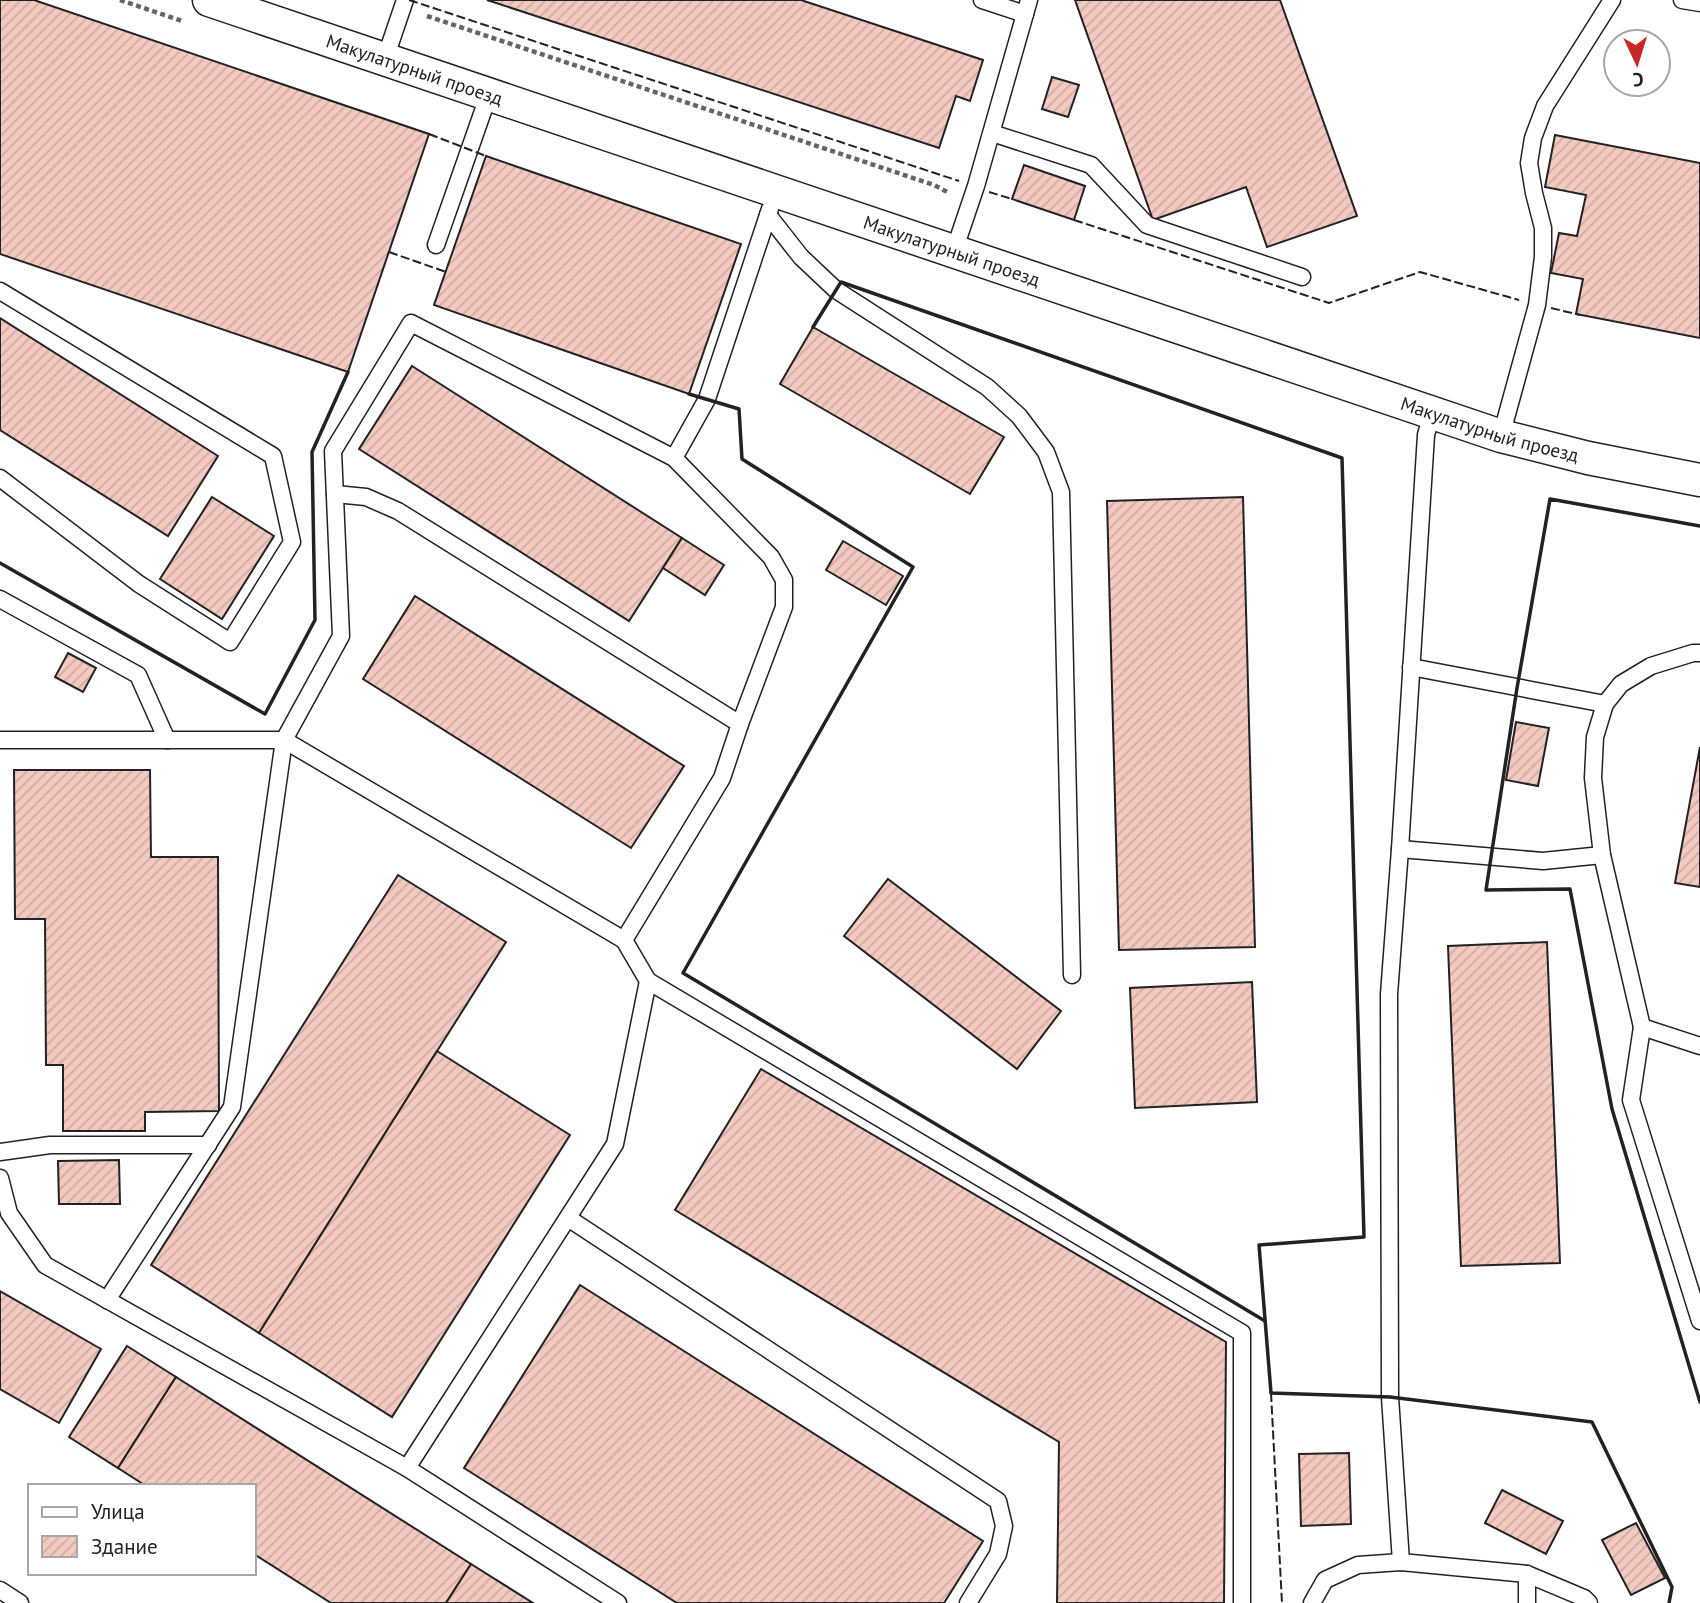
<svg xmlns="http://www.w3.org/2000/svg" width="1700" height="1603" font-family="'PT Sans',sans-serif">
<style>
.building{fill:url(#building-hatch);stroke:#222;stroke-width:2}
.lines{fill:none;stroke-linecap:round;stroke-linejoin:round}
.lane-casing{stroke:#222;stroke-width:19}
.street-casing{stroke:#222;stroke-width:35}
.path{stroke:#646464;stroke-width:4.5;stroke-dasharray:5 3.5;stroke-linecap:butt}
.lane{stroke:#fff;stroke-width:16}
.street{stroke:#fff;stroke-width:32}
.fence{stroke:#222;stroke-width:2;stroke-dasharray:9 3.5;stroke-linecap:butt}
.wall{stroke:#222;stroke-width:3.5}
.labels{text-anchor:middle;stroke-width:5;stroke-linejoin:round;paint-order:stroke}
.street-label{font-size:19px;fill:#222;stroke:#fff}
</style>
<defs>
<pattern id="building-hatch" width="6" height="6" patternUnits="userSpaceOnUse" patternTransform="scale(1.75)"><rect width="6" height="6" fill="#f3c9c0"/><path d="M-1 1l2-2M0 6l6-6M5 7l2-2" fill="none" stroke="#d0aca5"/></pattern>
</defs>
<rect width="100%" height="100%" fill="#fff"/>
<g class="building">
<path d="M0,0H34L429,134L348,372L0,254Z"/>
<path d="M487,0H801L983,60L970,101L956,96L939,148Z"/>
<path d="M1075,0H1280L1357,216L1267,247L1246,187L1153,220Z"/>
<path d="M1052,77L1079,85L1068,117L1042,109Z"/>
<path d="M1555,135L1700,163V338L1576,314L1583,279L1551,273L1559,233L1577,236L1586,195L1545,187Z"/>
<path d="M486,156L741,244L689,394L434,305Z"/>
<path d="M1024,165L1085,186L1074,220L1012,199Z"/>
<path d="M0,318L218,456L168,536L0,430Z"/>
<path d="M813,327L1004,437L970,494L780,384Z"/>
<path d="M412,366L682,538L629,621L359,449Z"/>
<path d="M212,497L274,536L222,619L160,579Z"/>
<path d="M1243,497L1255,947L1119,950L1107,501Z"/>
<path d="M682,538L724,565L705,595L663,568Z"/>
<path d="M843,541L903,576L886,605L826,570Z"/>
<path d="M415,596L684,766L631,848L363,679Z"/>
<path d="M68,653L96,668L83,692L55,677Z"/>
<path d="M1516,722L1549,728L1538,786L1506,780Z"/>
<path d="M1700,747V887L1675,883Z"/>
<path d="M14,770H150L151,857H218L219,1111L145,1112V1131H63V1065H46L45,919H15Z"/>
<path d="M398,875L506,942L259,1333L151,1265Z"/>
<path d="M888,879L1061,1011L1017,1069L844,936Z"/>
<path d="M1547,942L1560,1263L1461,1266L1448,946Z"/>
<path d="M1252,982L1257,1102L1135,1108L1130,988Z"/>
<path d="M437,1051L570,1135L392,1417L259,1333Z"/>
<path d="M761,1069L1226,1342L1224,1603H1057L1059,1442L675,1210Z"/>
<path d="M119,1160L120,1204H59L58,1161Z"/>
<path d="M580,1285L983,1541L944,1603H677L464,1468Z"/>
<path d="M0,1291L101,1349L59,1423L0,1389Z"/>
<path d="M127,1346L176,1377L118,1468L69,1437Z"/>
<path d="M176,1377L471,1564L446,1603H331L254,1554V1486H146L118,1468Z"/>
<path d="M1349,1453L1351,1524L1301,1526L1299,1454Z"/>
<path d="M1502,1490L1563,1521L1546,1554L1485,1523Z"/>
<path d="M1636,1523L1665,1578L1631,1595L1602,1540Z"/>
<path d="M471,1564L533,1603H446Z"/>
</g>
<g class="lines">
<defs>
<g id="lane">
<path d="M982,0L1025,14"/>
<path d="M1682,0L1700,3"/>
<path d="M385,59L405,0"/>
<path d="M992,133L1091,165L1147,225L1302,277"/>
<path d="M768,215L801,257L836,290L987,387L1019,416L1046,452L1061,492L1072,975"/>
<path d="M436,245L489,94"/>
<path d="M954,251L976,186L1029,0"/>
<path d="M0,291L273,456L292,542L230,642L139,584L0,478"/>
<path d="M1501,436L1537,305L1543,257V228L1534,193L1529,163L1533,138L1545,106L1612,0"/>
<path d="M674,458L707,399L770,209"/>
<path d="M335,494L366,497L398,511L740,724"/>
<path d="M0,599L138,675L167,740"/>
<path d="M1700,653H1693L1651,666L1621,684L1605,704L1595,737L1593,778L1602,855L1642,1027L1631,1100L1700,1321"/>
<path d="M1411,667L1605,704"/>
<path d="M0,740H284L624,940"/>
<path d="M1400,849L1543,861L1602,855"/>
<path d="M648,981L1242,1333V1603"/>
<path d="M1642,1027L1700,1046"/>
<path d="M0,1152L50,1145H208"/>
<path d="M0,1178L9,1213L45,1265L407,1468L618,1603"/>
<path d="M568,1218L998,1501L1004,1526L998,1554L968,1603"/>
<path d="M107,1300L232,1107L284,740L341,636L333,451L411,323L674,458L771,557L784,580V607L740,724L722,778L624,940L648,981L615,1144L407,1468"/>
<path d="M1401,1562L1390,1397L1389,994L1400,849L1426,435L1432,413"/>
<path d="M1527,1574V1603"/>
<path d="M0,1590L20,1603"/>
<path d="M1312,1603L1325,1580L1358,1565L1401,1562L1527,1574L1584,1598L1589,1603"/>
</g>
<g id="street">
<path id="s1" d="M209,0L1501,436L1588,458L1700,480"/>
</g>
</defs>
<use href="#lane" class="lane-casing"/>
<use href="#street" class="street-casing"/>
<g class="path">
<path d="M120,0L182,21"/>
<path d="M427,16L934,185L949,193"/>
</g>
<use href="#lane" class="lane"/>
<use href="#street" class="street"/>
<g class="fence">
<path d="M409,0L959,181"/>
<path d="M429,134L486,156"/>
<path d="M989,192L1012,199"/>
<path d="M1074,220L1329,303L1420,272L1519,300"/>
<path d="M389,252L446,272"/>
<path d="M1551,308L1580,315"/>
<path d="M1271,1393L1282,1603"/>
</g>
<g class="wall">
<path d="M813,327L841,282L1342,458L1364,1237L1259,1245L1271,1393L1390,1397L1592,1422L1672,1587L1669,1603"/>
<path d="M689,394L739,409L742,459L913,567L683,973L1265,1321"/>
<path d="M1700,526L1550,499L1517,688L1486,890L1570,889L1612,1109L1700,1402"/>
<path d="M0,563L265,714L315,620L312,452L348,372"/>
</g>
</g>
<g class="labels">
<g class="street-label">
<text dy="7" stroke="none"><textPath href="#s1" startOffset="217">Макулатурный проезд</textPath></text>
<text dy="7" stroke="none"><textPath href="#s1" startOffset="784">Макулатурный проезд</textPath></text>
<text dy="7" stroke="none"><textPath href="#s1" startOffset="1351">Макулатурный проезд</textPath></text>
</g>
</g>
<rect x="28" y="1484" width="228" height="91" fill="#ffffff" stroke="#a7a7a7" stroke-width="2"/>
<rect x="42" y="1507" width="35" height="10" fill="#ffffff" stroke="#a7a7a7" stroke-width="2"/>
<text x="91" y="1519" font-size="21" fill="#222222">Улица</text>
<rect x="42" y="1536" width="35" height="21" fill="url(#building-hatch)" stroke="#a7a7a7" stroke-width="2"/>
<text x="91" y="1554" font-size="21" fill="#222222">Здание</text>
<g transform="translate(1637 63) rotate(176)"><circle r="33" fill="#ffffff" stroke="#a7a7a7" stroke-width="2"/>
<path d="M0-5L12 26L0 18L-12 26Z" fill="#c62828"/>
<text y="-10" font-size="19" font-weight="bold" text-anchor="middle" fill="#222222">С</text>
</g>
</svg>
